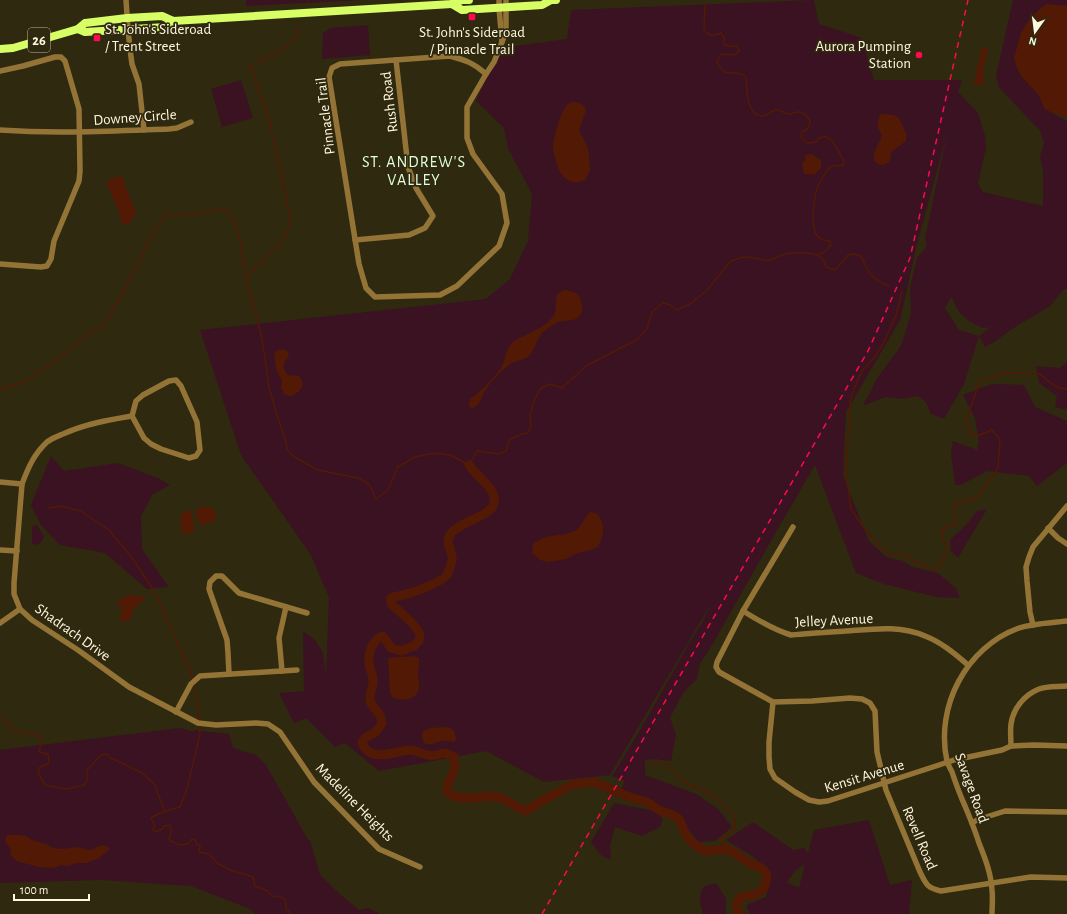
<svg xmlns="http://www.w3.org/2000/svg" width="1067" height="914" font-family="'Alegreya Sans',sans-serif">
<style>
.green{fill:#3a1222;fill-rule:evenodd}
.water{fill:#521a05}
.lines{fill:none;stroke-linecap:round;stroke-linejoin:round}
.stream{stroke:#521a05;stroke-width:1.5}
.river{stroke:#521a05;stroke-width:9}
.minor{stroke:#937436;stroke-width:5.5}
.primary{stroke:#d7ff65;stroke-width:8}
.rail{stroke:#ff0a4c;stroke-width:1.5;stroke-dasharray:6 5;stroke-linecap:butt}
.poi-dot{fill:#ff0a4c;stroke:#2f290f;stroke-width:1.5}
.labels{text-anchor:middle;stroke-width:3.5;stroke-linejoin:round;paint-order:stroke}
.shield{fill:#2f290f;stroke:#c1b9a0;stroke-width:1}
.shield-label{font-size:14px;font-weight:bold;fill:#fff7de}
.poi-label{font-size:15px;fill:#fff7de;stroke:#2f290f;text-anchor:start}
.street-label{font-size:15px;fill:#fff7de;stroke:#2f290f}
.neighbourhood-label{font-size:16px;letter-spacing:1px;fill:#e0ffe0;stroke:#2f290f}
</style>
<rect width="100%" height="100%" fill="#2f290f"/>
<g class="green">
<path d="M246,0H363L246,6Z"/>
<path d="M814,0L819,24L862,38L874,80H962L958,92L978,113L985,136L986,147L978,184L983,192L1043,206V170L1040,157L1044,143L1040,131L999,87L996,76L1013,0H1067V6L1046,4L1022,77L1038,94L1045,109L1067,121V289H1064L1050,306L1012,329L994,342L985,347L979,336L964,384L944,419L931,414L926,402L918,396L901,399L885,397L863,406L878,377L901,346L911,314L910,288L917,258L927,246L925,238L948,130L916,248L900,320L846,412L843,476L869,541L886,557L903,561L912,567L938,573L956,588L960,598L936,597L884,584L856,573L815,465L776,532L711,647L700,663L697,679L683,693L670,718L676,734L671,761L654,759L645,760V775L696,794L718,809L732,827L715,841L699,842C690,832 681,818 670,812C654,803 635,800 621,789L625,781L612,776C638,735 661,693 685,651C693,636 705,621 710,605L610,775L544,782L486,751L379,771L345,743L335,747L306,718L294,723L279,693L304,691L303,631L315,640L323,653L326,676L329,598L311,555L241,455L200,330L486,299L510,279L528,241L532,194L508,148L504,128L476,101L500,48L567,39L571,10ZM951,297L959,312L969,321L983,328L991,327L979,336L959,330L945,308Z"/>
<path d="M368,25L370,55L322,59L323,33L331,28Z"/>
<path d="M241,80L253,118L222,127L211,89Z"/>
<path d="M1067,362V410L1055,407L1057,396L1039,383L1036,366L1060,368Z"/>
<path d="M992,384L1024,385L1035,407L1067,421V463L1037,486L1029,476L987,471L961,485H955L951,454L953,441L977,450L979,442L975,418L963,395Z"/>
<path d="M51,456L64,471L118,463L160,479L170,485L152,495L141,517L142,549L169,587L147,589L105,553L60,545L41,525L31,505Z"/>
<path d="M987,509L958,558L951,551L950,540L967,524L977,511Z"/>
<path d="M37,525L44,537L41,543L36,545L32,543V526Z"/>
<path d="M180,728L194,732V730L229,734L233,748L256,755L266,765L307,838L310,841L319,871L320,875L341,895L359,910L368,908L380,914H256L248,908L191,886L101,880L0,883V750Z"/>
<path d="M614,803L655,811L663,819L660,827L642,836L615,827L610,846L611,860L601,855L591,842Z"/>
<path d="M869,820L890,885L912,880L909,914H750L746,906L751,903L766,897L771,880L766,867L752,856L726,840L753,822L793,850L804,848L808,853L814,830ZM805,864L799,888L787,882L796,870Z"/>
<path d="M716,883L726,899V914H703L700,903L701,890L706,886Z"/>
</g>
<g class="water">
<path d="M1046,4L1067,6V117L1056,114L1045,109L1038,94L1022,77L1017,68L1014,58L1021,33L1031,17Z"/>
<path d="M982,47L988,48L983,69L984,78L983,85H975L974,83Z"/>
<path d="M573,102C580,103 583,104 586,110L579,130L588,148L589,157L590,170L585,180C567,188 558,173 555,157C554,154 553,151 553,148C553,139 561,110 568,104C569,103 571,103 573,102Z"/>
<path d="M882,114L894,115L899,118L907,135L906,141L891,152C891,159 890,163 883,165C875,165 872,158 875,151C877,145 881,141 882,135C876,126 877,125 880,115Z"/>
<path d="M811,154L821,160V168C815,176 814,175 804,174L802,164L806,158L805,155Z"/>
<path d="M121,175L136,213L131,222L126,224L121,223L120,215L106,182Z"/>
<path d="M565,290C568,291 573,291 576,293C581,297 584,308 581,313C578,322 566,320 558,322C554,324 551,326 547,329C535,337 538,347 529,356C524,360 517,360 512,363C503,369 492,380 486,389C481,395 481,405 473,408L470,407L469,406L470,399C480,393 498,374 503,364C506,357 506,350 511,344C515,340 519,338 524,336C534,331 545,326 552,318C561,309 549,294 565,290Z"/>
<path d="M283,349L288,352L289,355C283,364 281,367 288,375L299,376C307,386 300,391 292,396L285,395L281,388L282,381L276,369L274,354L278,350Z"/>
<path d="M208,507L215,510L216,518L214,521L203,525C196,521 196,515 196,508Z"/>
<path d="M189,510L193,516L194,531C190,534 187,535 182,533L180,520L182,513Z"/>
<path d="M591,512L598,514C606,529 604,532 598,547L590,550L575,554L566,559L549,562L540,560L532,553L533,544C537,541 542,538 547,537C558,534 564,536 575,531C582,527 584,517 591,512Z"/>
<path d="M130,595L145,597L144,600L133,609L132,614L130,620L123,622L120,618L122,607L117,604L120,599Z"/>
<path d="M414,656L419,658C420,666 418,667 418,674C418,679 420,683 419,687C418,700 403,701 393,698L390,692L388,658Z"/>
<path d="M445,727L450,728L454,731L456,737L455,742C451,742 446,740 441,741C435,743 431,746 424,743C416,726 435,728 445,727Z"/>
<path d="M7,835H18L26,836L32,840L46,844L53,848L62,849L78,847L88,850L94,849L97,847L102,845L108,847L109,850L99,858L86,863H76L68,866L61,865L54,868L39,867L16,861L11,855L10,852L11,849L5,841Z"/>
</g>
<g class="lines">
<g class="stream">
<path d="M308,1V0"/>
<path d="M705,4L704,30C710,37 714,36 721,33L724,37V44L728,46H737L739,51L735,55L722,54L717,61C725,82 735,67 746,77C747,88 746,117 763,116C769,116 771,109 777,110C781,110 785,114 789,114C792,114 795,112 798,112C805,112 810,118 810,124L807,129L802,132L801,137C805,144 808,144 816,142L819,138C820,138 826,136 826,137C834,138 839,155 844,161L843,165C839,167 833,164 829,168C826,171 820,182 818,186C814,197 808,232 821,239C823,241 827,240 830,241L831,245L824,252L817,255"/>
<path d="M258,62L281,50L296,38L299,27"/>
<path d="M254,64L250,65L270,123L272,131"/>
<path d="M273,136L291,221L283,240L246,277L261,334L265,358L269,388L277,415L286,441L287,449L294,457L318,470L358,478L369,484L376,499L388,490L398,467L415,457L434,453L450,455L469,465L477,451L499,454L506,451L510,439L522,434L527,433L531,427L530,416L534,401L540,389L550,384L562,388L586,366L638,339L647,329L652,312L663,303L670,305L677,310L690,304L707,290L731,261C736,260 741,257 746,257C754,256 763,262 771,260C776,258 780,255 786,254C793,252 817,252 822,258C824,260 825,265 826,267L835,270L848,255L854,254L861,256C869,274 870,278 889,286"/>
<path d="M902,291L896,315L883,344L873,359L862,371L854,389L850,401L846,472L851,509L862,525L883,550L892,555L906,554L911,560L937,570L948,550L942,536V529L956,525L954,503L961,502L977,497L983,489L998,468L1000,439L992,430L977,436L970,434L966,420L976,392L979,382L1005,373L1040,374C1048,381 1056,389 1067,389"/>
<path d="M0,388L2,389L25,382L65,354L90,332L104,325L123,293L157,226L167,214L181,216L227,208L239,235L246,277"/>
<path d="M49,508L61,506L81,511L109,530L133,559L155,593L190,670L193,680"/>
<path d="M194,683L197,697L199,721"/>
<path d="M0,719L9,723L13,732C22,731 30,734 39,734L42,739L39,752L48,754L49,763L39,768V772L38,773L45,785L66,789L84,785L87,781V770L101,755L107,754L111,758L142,773L154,784L165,811"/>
<path d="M199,725L200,734L187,789L180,807C170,810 159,812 151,818L155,826L152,829L156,832L162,829L164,826L170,825C172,829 171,835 169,839L170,841C175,841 177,845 181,845C183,845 187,844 189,843L192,839L195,840L197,845H200V847L199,849V852L209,854L217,863L232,871L244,874L253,877L255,886L268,891L272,896C281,897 288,896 286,909L291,914"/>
<path d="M650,764L665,763L685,782L712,795L733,813L735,830L720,839L728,849"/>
</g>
<path class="river" d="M469,465C475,474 485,481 491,490C508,517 459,518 450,535C444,544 454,551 452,561C451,565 449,571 447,575C442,582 415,592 406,594C401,596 396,596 391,598V604C398,610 418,626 420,635C420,637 419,639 419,641L414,646L401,651L391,648L386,640L382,636C373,640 368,652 369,662C369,669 374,675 373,683C372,690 369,695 370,701C372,707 376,709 379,714C381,716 381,720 382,723L376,732L365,738L362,742C369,765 396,750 412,750C416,751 420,753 424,754C427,755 432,756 436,755C439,755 442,753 445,753C448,754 451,756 454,757L455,766L452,776L448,783L447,792C464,804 479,794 497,797C506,799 516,807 525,811L531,808L538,803L573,784L594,782L632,798L647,802L659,810L673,815L679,819L687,837L696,846L705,851L728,849L751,864L761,868L766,873L767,877L764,888L755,895H749L740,898L737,903V909L740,914"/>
<g class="minor">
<path d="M126,0L128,30L131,57L132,64L139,84L144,130"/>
<path d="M499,0V8L502,42"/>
<path d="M450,56C465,60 474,63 486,74L467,107V138L473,154L502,194L507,223L499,246L457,286L440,295L375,297L366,288L359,264L329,77L332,68L340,64Z"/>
<path d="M0,71L23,66L55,57H61L65,61L79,109L80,171L79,181L54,241L51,259L47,266L41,267L0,264"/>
<path d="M486,74L494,62L506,32V0"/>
<path d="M0,130C57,134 113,131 169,129L177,128L191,122"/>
<path d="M355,240L409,235L425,228L433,216L416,188L408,167L396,60"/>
<path d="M176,380L181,386L197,422L200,450L196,456L189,458L161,449L151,444L144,438L132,416L136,401L143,395L169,381Z"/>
<path d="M132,416C108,420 85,424 63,434C58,436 52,438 47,442C34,454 28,468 22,484L14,583V594L20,609L32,620L78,650L129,687L198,723L216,725L256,723L268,724L280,732L314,782L379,849L420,867"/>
<path d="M0,482L22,484"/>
<path d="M793,527L743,611L717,662L716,667L719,672L773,702L812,701L850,698L862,699L870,703L875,711L877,752L886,790L920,872C926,884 927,888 941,891L1031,877L1067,878"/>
<path d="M1048,528L1058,538L1067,544"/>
<path d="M0,550L17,551"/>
<path d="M743,611C759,621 774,630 791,635C809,633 828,632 846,631C873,629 900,625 925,636C941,642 955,654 968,665"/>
<path d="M0,623L20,609"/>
<path d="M1033,625L1030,612L1027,581L1026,567L1029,557L1033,547L1067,506"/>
<path d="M282,671L279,638L286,607"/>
<path d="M229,674L228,653L227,640L209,589L210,582L216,576H222L239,593L307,613"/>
<path d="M773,702L769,742V757L770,769L775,778L795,792L809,800L819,802L828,801L859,791L939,765L954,760L1002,750L1011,746L1034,745L1067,746"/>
<path d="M176,712L191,684L200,676L297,670"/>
<path d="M1011,746C1011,739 1010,731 1011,724C1013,709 1024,695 1039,689C1047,686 1058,687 1067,686"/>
<path d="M972,823L977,820L1005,811L1067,812"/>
<path d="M992,914C992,906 993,898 992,890C991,873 985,858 979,843C975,830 970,818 965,806C960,795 956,784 952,772C950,768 948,765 947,761C935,707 966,647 1019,628C1034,623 1051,623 1067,621"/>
</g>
<g class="primary">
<path d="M452,4L462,10L542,5L551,0H556"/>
<path d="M78,29L85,32L166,27L173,21"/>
<path d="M0,49L13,48L78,29L85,23L127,18L162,16L173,21L452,4L462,0H469"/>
</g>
<path class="rail" d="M542,914L868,351L910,258L968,0"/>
</g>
<g class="poi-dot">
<rect x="468" y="13" width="8" height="8" rx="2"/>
<rect x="93" y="34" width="8" height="8" rx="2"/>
<circle cx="919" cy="55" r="4"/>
</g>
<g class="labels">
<rect class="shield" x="28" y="28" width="22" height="24" rx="3"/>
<g class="shield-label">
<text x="39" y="45">26</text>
</g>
<g class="poi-label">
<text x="105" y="34">St. John's Sideroad<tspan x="105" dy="17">/ Trent Street</tspan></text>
<text x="472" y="37" text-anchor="middle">St. John's Sideroad<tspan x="472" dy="17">/ Pinnacle Trail</tspan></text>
<text x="911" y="51" text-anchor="end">Aurora Pumping<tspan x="911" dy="17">Station</tspan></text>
</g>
<g class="street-label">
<text transform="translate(389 102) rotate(-97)" y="5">Rush Road</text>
<text transform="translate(325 116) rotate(-97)" y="5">Pinnacle Trail</text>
<text transform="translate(135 117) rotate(-4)" y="5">Downey Circle</text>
<text transform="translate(834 620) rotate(-3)" y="5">Jelley Avenue</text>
<text transform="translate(73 632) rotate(35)" y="5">Shadrach Drive</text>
<text transform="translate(864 776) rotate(-17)" y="5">Kensit Avenue</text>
<text transform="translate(972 788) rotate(70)" y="5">Savage Road</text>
<text transform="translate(355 802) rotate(45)" y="5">Madeline Heights</text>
<text transform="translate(920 838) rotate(67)" y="5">Revell Road</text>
</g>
<g class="neighbourhood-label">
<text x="414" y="167">ST. ANDREW'S<tspan x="414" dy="18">VALLEY</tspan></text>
</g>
</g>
<g transform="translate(1035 32) rotate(194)" stroke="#2f290f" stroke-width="3" paint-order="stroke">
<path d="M0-3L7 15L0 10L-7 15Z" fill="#fff7de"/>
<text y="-6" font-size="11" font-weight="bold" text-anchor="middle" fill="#fff7de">N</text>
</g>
<path d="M14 894v6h75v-6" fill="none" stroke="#fff7de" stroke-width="2"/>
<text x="20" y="894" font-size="12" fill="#fff7de" stroke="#2f290f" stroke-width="3" paint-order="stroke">100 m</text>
</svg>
